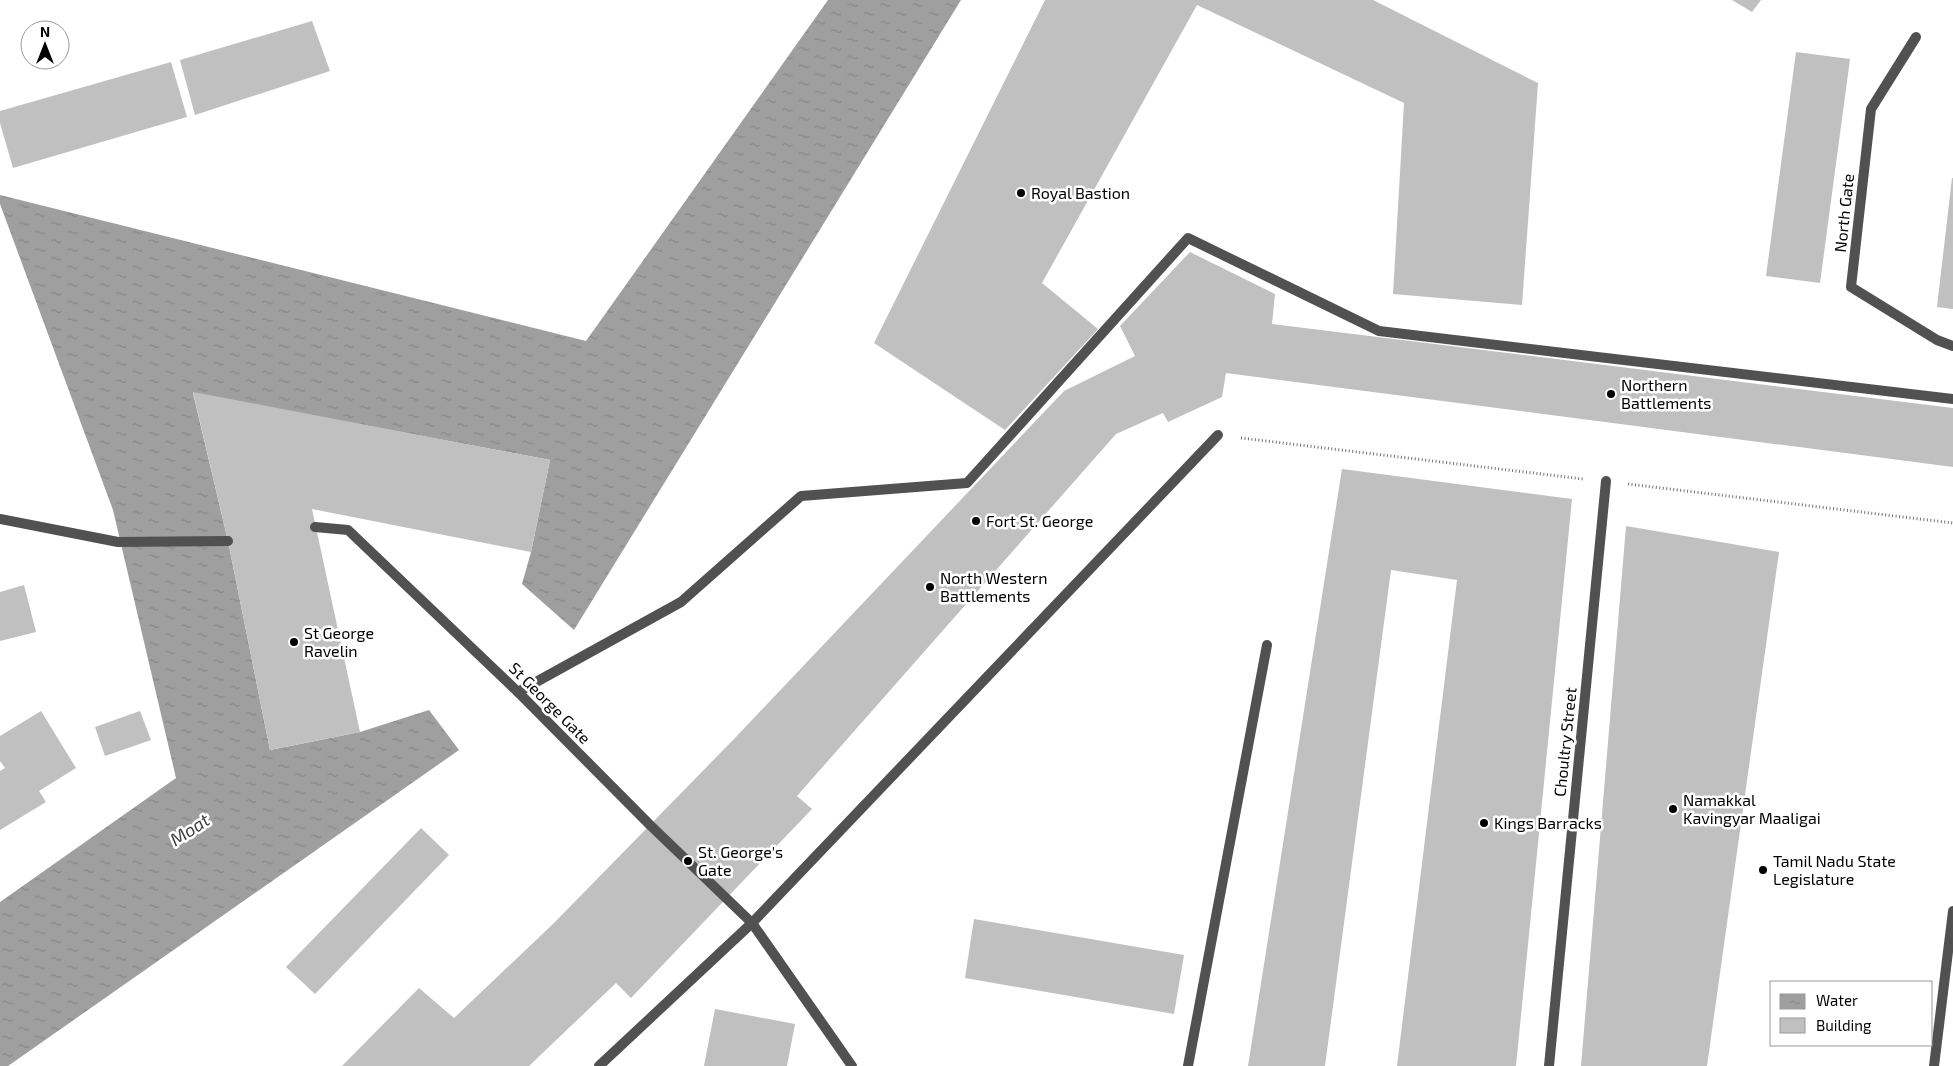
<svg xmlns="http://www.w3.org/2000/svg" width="1953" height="1066" font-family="'Exo 2',sans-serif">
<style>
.water{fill:url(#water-ripples)}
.building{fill:#c0c0c0}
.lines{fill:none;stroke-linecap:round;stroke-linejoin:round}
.path{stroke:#737373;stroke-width:3;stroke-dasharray:1 2.5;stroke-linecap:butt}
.lane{stroke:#515151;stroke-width:10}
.poi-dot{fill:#000;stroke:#fff;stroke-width:2}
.labels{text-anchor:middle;stroke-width:5;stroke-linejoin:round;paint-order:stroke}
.poi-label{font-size:16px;fill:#000;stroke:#fff;text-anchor:start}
.street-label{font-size:16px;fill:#000;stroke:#fff}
.water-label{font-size:18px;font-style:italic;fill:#404040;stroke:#fff}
</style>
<defs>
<pattern id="water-ripples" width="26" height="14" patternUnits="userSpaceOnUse" patternTransform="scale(1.25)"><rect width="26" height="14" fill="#9f9f9f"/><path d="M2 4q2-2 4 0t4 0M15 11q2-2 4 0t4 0" fill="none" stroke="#878787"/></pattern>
</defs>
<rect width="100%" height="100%" fill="#fff"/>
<path class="water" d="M828,0H961L574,630L522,584L531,552L550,460L193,393L228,541L270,750L360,732L429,710L459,750L8,1066H0V902L176,778L113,510L0,204V195L586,341Z"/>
<g class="building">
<path d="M1045,0H1373L1538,83L1522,305L1393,294L1404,103L1197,5L1042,283L1098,329L1005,430L874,343Z"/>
<path d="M1732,0H1761L1752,12Z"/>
<path d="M312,21L330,71L195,115L180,60Z"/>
<path d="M1796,52L1850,59L1820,283L1766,276Z"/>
<path d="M171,62L187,117L13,168L0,123V111Z"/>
<path d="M1952,178H1953V309L1937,307Z"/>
<path d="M1190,252L1275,294L1272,324L1953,408V467L1226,373L1222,397L1168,422L1163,413L1116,434L797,796L812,809L631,998L616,983L529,1066H342L419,988L454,1018L554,923L734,739L1064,391L1135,356L1120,326Z"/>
<path d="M193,392L550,460L531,552L312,509L360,732L270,750L228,541Z"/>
<path d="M1342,469L1572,499L1516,1066H1397L1457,580L1391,570L1325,1066H1248Z"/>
<path d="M1626,526L1779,552L1707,1066H1581Z"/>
<path d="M24,585L36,632L0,641V592Z"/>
<path d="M41,711L76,768L39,791L46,802L0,830V771L5,768L0,761V736Z"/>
<path d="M140,711L151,740L105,756L95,727Z"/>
<path d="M421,828L449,855L315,994L286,967Z"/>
<path d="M974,919L1184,955L1174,1014L965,978Z"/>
<path d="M715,1009L795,1024L787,1066H704Z"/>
</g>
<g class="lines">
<g class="path">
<path d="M1241,438L1583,479"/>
<path d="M1628,484L1953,523"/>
</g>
<g class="lane">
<path d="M1916,37L1871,109L1851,287L1937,340L1953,346"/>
<path d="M0,519L118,542L228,541"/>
<path d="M315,527L348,530L518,692L650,825L752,923L852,1066"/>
<path d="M518,692L681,602L801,496L967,483L1188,238L1379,331L1953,399"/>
<path d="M599,1066L752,923L1218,435"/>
<path d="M1188,1066L1267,645"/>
<path d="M1549,1066L1606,481"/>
<path d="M1934,1066L1953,911"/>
</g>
</g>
<g class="poi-dot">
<circle cx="1021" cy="193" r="5"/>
<circle cx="1611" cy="394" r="5"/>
<circle cx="976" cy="521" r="5"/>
<circle cx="930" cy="587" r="5"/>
<circle cx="294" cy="642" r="5"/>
<circle cx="1673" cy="809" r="5"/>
<circle cx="1484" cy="823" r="5"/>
<circle cx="688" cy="861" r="5"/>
<circle cx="1763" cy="870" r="5"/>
</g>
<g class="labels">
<g class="poi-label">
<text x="1031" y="199">Royal Bastion</text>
<text x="1621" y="391">Northern<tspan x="1621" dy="18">Battlements</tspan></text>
<text x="986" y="527">Fort St. George</text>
<text x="940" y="584">North Western<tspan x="940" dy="18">Battlements</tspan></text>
<text x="304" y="639">St George<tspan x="304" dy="18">Ravelin</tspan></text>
<text x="1683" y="806">Namakkal<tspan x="1683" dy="18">Kavingyar Maaligai</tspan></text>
<text x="1494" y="829">Kings Barracks</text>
<text x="698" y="858">St. George's<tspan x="698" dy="18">Gate</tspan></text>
<text x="1773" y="867">Tamil Nadu State<tspan x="1773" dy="18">Legislature</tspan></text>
</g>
<g class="street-label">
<text transform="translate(1844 213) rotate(-84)" y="6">North Gate</text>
<text transform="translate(550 703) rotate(45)" y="6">St George Gate</text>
<text transform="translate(1565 742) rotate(-84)" y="6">Choultry Street</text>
</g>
<g class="water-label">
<text transform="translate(190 830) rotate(-33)" y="6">Moat</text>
</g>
</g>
<rect x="1770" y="981" width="162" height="65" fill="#ffffff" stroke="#999999"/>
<rect x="1780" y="994" width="25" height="15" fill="url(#water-ripples)" stroke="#999999"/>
<text x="1816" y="1006" font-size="15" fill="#000000">Water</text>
<rect x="1780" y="1018" width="25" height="15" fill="#c0c0c0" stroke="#999999"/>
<text x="1816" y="1031" font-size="15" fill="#000000">Building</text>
<g transform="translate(45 45)"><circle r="24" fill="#ffffff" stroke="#999999"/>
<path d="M0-4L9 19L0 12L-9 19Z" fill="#000000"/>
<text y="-8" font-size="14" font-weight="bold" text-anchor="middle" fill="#000000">N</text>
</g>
</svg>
